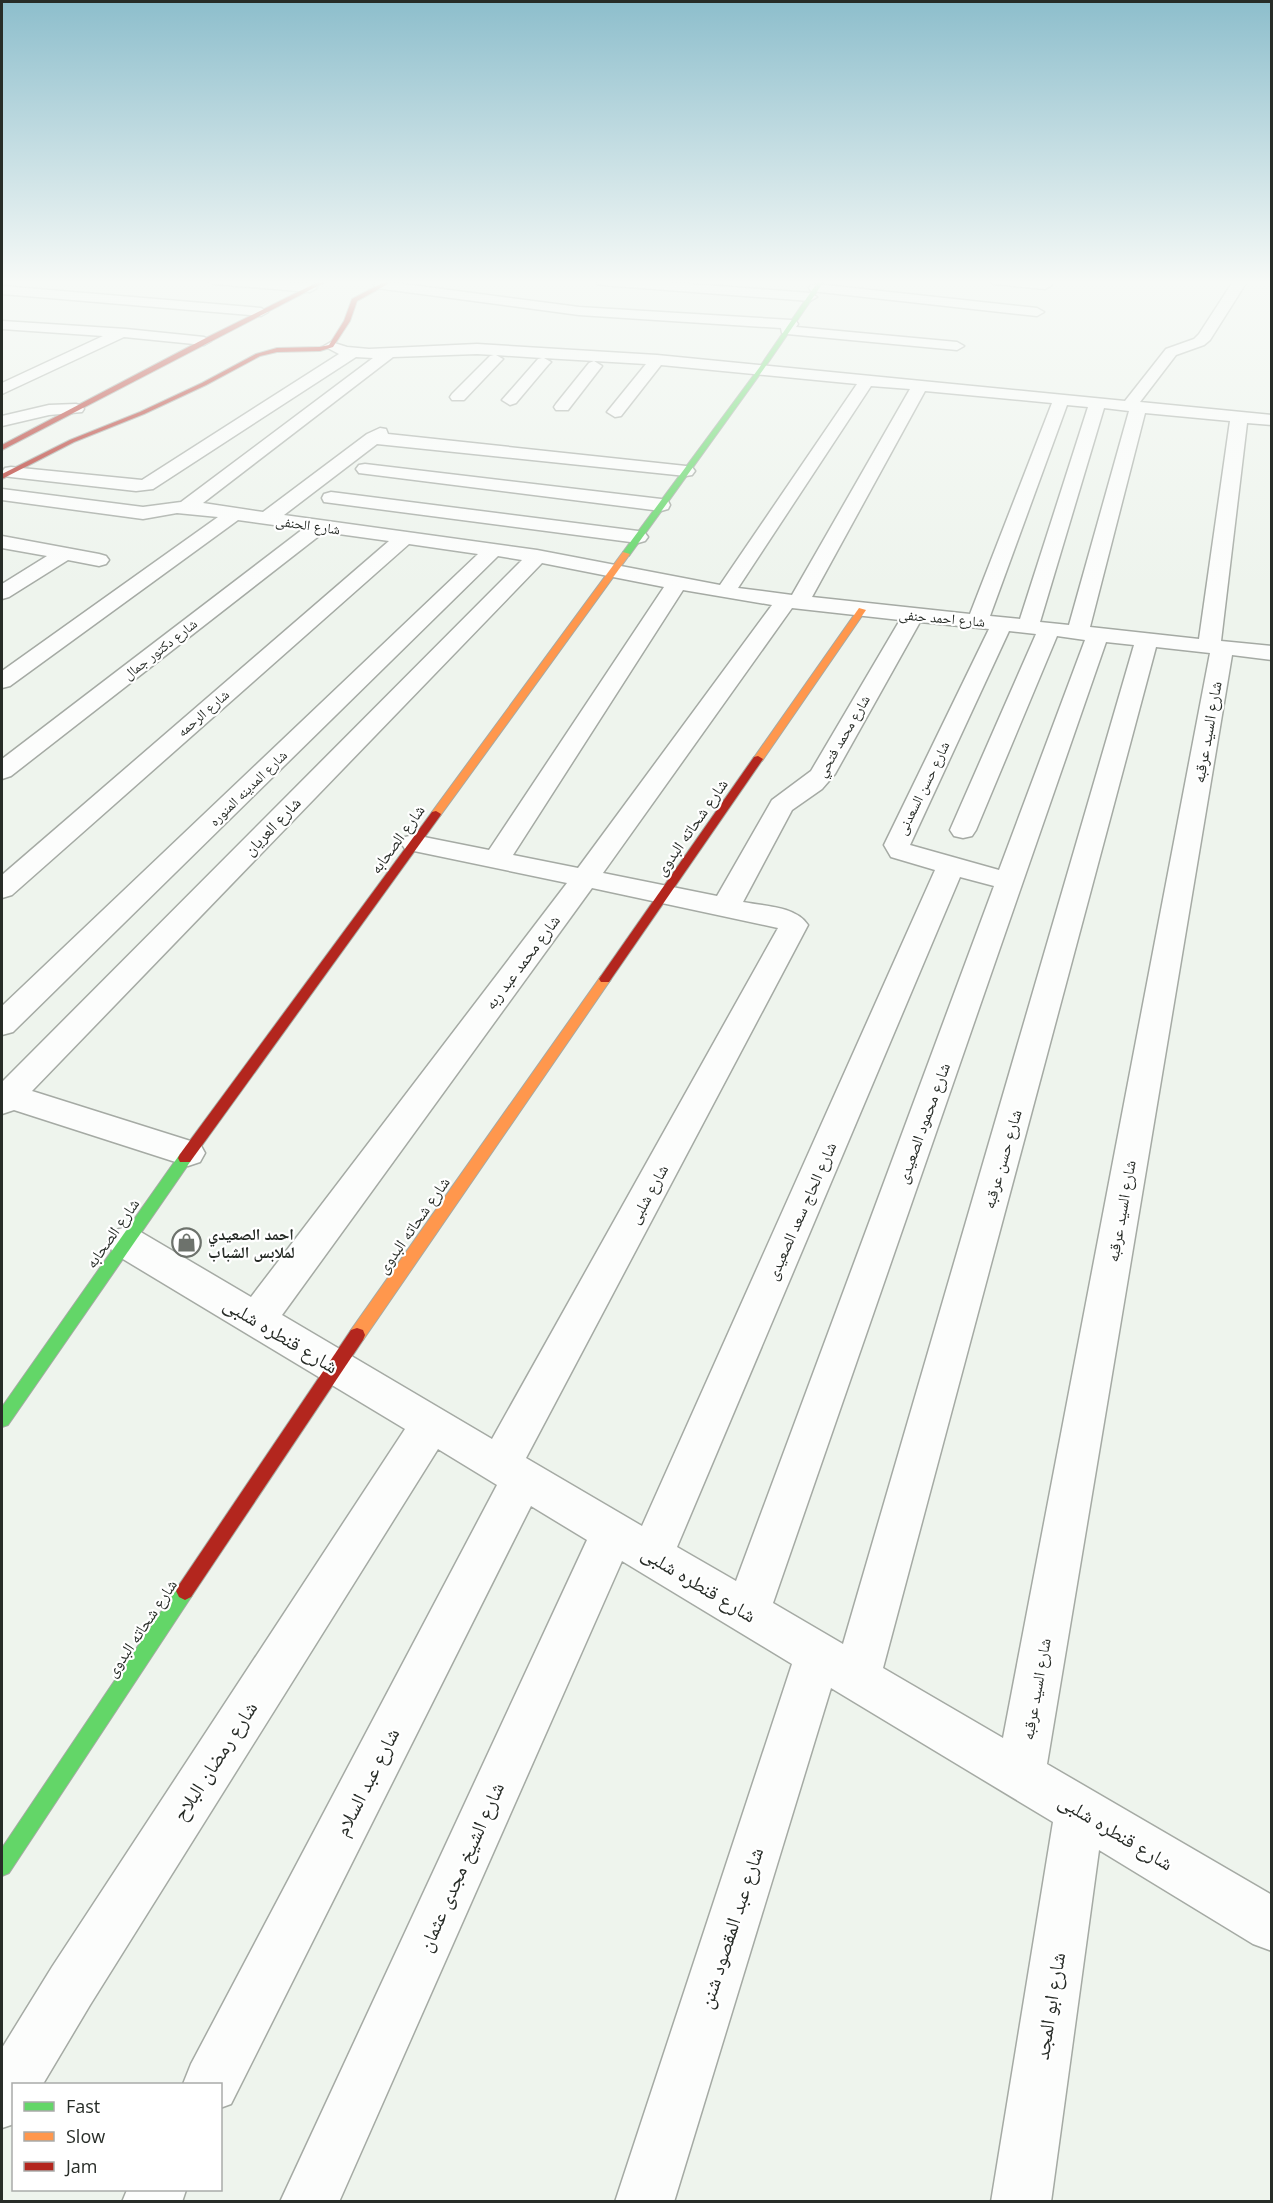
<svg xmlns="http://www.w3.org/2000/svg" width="1273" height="2203" font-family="'Open Sans','Noto Naskh Arabic',sans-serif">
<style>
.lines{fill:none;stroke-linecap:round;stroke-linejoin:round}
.street-casing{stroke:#a5aaa4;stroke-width:3}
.fast-casing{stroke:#a5aaa4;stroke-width:2}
.slow-casing{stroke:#a5aaa4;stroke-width:2}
.jam-casing{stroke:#a5aaa4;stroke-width:2}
.street{fill:#fcfdfc;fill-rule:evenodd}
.fast{fill:#63d668;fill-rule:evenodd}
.slow{fill:#ff974d;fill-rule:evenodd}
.jam{fill:#b3261e;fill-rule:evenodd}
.labels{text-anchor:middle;stroke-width:4.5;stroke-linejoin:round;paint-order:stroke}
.far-street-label{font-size:14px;fill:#272c27;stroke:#fff}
.street-label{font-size:16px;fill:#272c27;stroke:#fff}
.poi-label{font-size:16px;font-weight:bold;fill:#272c27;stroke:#fff;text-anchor:start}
.near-street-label{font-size:20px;fill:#272c27;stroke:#fff}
</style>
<rect width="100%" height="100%" fill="#eef4ed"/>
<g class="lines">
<defs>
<g id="street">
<path d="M207,280H260L310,284L317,288L310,292L214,284Z"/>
<path d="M596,280H639L810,293L817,297L810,301L602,285L597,284Z"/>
<path d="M987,280L1050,282L1052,285L1045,289L994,284Z"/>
<path d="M1234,280H1248L1210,340L1204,345L1176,355L1140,402L1272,415V425L1247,423L1221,641L1272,646V660L1232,655L1047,1764L1272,1895V1951L1253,1944L1099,1850L1051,2202H991L1053,1822L831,1688L674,2202H615L792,1664L622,1561L339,2202H280L587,1540L531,1506L231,2104L220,2108V2084H183L191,2064L497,1485L438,1449L90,2005L43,2084H14V2124L2,2128V2048L52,1967L405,1429L113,1253L108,1242L113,1231L126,1227L139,1231L251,1297L567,883L414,851L405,849L401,843L405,837L414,835L489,850L664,587L542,563L32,1091L200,1144L205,1153L200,1162L188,1166L14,1110L2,1114V1082L522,560L498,556L13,1032L2,1035V1006L478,554L409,544L12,895L2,898V875L389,541L324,532L11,776L2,779V759L303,529L238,520L10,686L2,688V671L218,517L177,513L143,519L2,500V489L143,507L181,502L373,358L356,357L153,489L136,491L11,477L5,476L2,472L5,468L11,467L142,480L339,354L324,346L331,342L347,347L369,349L477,344L657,355L1125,401L1166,349L1194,339L1199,334ZM477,354L494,355L490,356L452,394L450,397L452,400H464L500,362L503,359L496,355L542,358L538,359L502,400L510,405L516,403L548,365L551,362L544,358L646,364L607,412L615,417L621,416L661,365L857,384L720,585L537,550L284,515L377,444L686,476L692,475L695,471L692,467L686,466L388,434L386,429L380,428L367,434L263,512L203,503L393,357ZM871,386L910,389L792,595L738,588ZM925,391L1052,403L970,614L812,597ZM1067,405L1088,407L1020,619L990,616ZM1104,408L1129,411L1069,625L1040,622ZM1145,413L1230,421L1199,639L1090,627ZM683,590L772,605L578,868L513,855ZM792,608L900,620L811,771L772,800L717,896L603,873ZM920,622L989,629L884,845L891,857L935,870L642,1526L526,1458L808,925C796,906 763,906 743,902L792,810L822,789L835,774ZM1009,631L1036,634L950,830L954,836L963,838L972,836L976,830L1057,636L1085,640L999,870L910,845ZM1106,642L1134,645L843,1644L773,1603ZM1156,647L1210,653L1003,1738L883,1668ZM960,877L994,886L736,1581L677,1547ZM592,888L778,928L492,1439L282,1315Z"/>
<path d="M381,281L579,307L791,320L796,321L798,324L796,327L957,342L964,346L957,350L787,334L782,333L781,328L579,315L376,288L374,285L376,282Z"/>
<path d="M816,284L1037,308L1044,312L1037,316L811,291L809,288L811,285Z"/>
<path d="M2,286L261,308L268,312L261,316L2,294Z"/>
<path d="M2,321L126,329L204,337L211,341L204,345L124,337L2,394V383L103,336L2,329Z"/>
<path d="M594,361L602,366L568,410H556L554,407L556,404L589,363Z"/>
<path d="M76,404L82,406L84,409L82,412L49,415L2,426V416L49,405Z"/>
<path d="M365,464L661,499L668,501L670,505L668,509L661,511L359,473L356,469L359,465Z"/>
<path d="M331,492L638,531L645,533L648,537L645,541L638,543L324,502L322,498L324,494Z"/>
<path d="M2,536L99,554L106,556L109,560L106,564L99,566L68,560L9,597L2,599V584L47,556L2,548Z"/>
<path d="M127,2190H186L182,2202H122Z"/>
</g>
<g id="fast">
<path d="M819,280H825L763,370L629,556H623V552L759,368Z"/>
<path d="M185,1153L190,1154L192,1158L190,1162L8,1425L2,1427V1407L180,1154Z"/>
<path d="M185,1582L191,1585L194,1591L191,1597L9,1873L2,1876V1848L179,1585Z"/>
</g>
<g id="slow">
<path d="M623,552L630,554L440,816H432V812Z"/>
<path d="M859,608L866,610L762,761H754L753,759Z"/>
<path d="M605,975L611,979L609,982L363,1340L357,1342L351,1340L349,1335L351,1330L601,976Z"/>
</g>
<g id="jam">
<path d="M322,280H329L2,450V445L202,340Z"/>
<path d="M388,280H395L357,301L350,321L333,347L320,351L277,352L260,356L206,385L144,414L74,442L2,479V474L70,440L140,412L202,383L256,354L277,348L320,347L329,345L344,321L352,299Z"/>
<path d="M758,756L763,759L609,982H601L599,979L601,976L754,757Z"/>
<path d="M436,811L441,814L440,816L190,1162H180L178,1158L180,1154L432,812Z"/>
<path d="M357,1328L363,1330L365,1335L363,1340L191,1597L185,1600L179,1597L176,1591L179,1585L351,1330Z"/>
</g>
</defs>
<use href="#street" class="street-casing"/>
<use href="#fast" class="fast-casing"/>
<use href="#slow" class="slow-casing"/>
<use href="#jam" class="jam-casing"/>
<use href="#street" class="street"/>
<use href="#fast" class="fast"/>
<use href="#slow" class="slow"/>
<use href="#jam" class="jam"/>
</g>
<linearGradient id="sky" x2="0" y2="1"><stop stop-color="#8dbecc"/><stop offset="0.48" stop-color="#f7faf7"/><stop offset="1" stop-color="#f7faf7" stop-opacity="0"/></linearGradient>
<rect width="1273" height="588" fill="url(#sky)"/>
<defs>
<symbol id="shop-ring" viewBox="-11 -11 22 22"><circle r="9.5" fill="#fff" stroke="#6d726c" stroke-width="1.5"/><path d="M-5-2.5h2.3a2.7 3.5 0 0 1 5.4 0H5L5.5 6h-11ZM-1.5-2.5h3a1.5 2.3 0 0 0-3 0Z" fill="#6d726c"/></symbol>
</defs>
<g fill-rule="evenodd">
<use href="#shop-ring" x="170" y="1226" width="33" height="33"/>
</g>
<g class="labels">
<g class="far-street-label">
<text transform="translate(308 525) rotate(8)" y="5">شارع الحنفى</text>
<text transform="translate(942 618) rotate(5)" y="5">شارع احمد حنفى</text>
<text transform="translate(160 649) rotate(-38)" y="5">شارع دكتور جمال</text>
<text transform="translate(203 713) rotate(-41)" y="5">شارع الرحمه</text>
<text transform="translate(843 736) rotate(-60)" y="5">شارع محمد فتحي</text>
<text transform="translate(248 788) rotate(-44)" y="5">شارع المدينه المنوره</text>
<text transform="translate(923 788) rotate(-64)" y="5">شارع حسن السعدنى</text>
</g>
<g class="street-label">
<text transform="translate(1207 732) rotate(-80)" y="6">شارع السيد عرقبه</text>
<text transform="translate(272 826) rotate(-46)" y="6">شارع العريان</text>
<text transform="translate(691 827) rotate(-55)" y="6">شارع شحاته البدوى</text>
<text transform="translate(397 839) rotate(-54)" y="6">شارع الصحابه</text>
<text transform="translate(522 962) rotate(-53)" y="6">شارع محمد عبد ربه</text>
<text transform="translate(923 1123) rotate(-70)" y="6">شارع محمود الصعيدى</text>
<text transform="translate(1002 1159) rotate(-74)" y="6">شارع حسن عرقبه</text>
<text transform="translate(648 1194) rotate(-61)" y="6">شارع شلبى</text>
<text transform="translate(801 1211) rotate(-66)" y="6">شارع الحاج سعد الصعيدى</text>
<text transform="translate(1121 1211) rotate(-80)" y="6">شارع السيد عرقبه</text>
<text transform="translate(413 1225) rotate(-55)" y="6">شارع شحاته البدوى</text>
<text transform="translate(112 1233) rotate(-55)" y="6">شارع الصحابه</text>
<text transform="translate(141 1628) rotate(-56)" y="6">شارع شحاته البدوى</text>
<text transform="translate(1036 1689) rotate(-80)" y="6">شارع السيد عرقبه</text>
</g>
<g class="poi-label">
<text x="208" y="1240">احمد الصعيدي<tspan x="208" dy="18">لملابس الشباب</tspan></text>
</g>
<g class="near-street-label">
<text transform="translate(281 1335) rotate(31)" y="7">شارع قنطره شلبى</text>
<text transform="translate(699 1584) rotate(31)" y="7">شارع قنطره شلبى</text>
<text transform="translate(215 1761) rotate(-57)" y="7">شارع رمضان البلاح</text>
<text transform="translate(367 1782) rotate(-63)" y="7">شارع عبد السلام</text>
<text transform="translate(1116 1832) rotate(31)" y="7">شارع قنطره شلبى</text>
<text transform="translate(461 1867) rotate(-66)" y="7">شارع الشيخ مجدى عثمان</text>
<text transform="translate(731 1928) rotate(-72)" y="7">شارع عبد المقصود شنن</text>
<text transform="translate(1050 2006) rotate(-81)" y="7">شارع ابو المجد</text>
</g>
</g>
<rect width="1273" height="2203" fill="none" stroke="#272c27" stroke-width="6"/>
<rect x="12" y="2083" width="210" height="108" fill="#ffffff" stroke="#a9aba9" stroke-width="1.5"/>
<rect x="24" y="2102" width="30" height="9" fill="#63d668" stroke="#a9aba9" stroke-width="1.5"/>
<text x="66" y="2113" font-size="18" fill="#272c27">Fast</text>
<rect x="24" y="2132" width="30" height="9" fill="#ff974d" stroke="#a9aba9" stroke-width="1.5"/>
<text x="66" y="2143" font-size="18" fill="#272c27">Slow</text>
<rect x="24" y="2162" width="30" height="9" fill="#b3261e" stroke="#a9aba9" stroke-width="1.5"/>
<text x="66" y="2173" font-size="18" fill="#272c27">Jam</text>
</svg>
